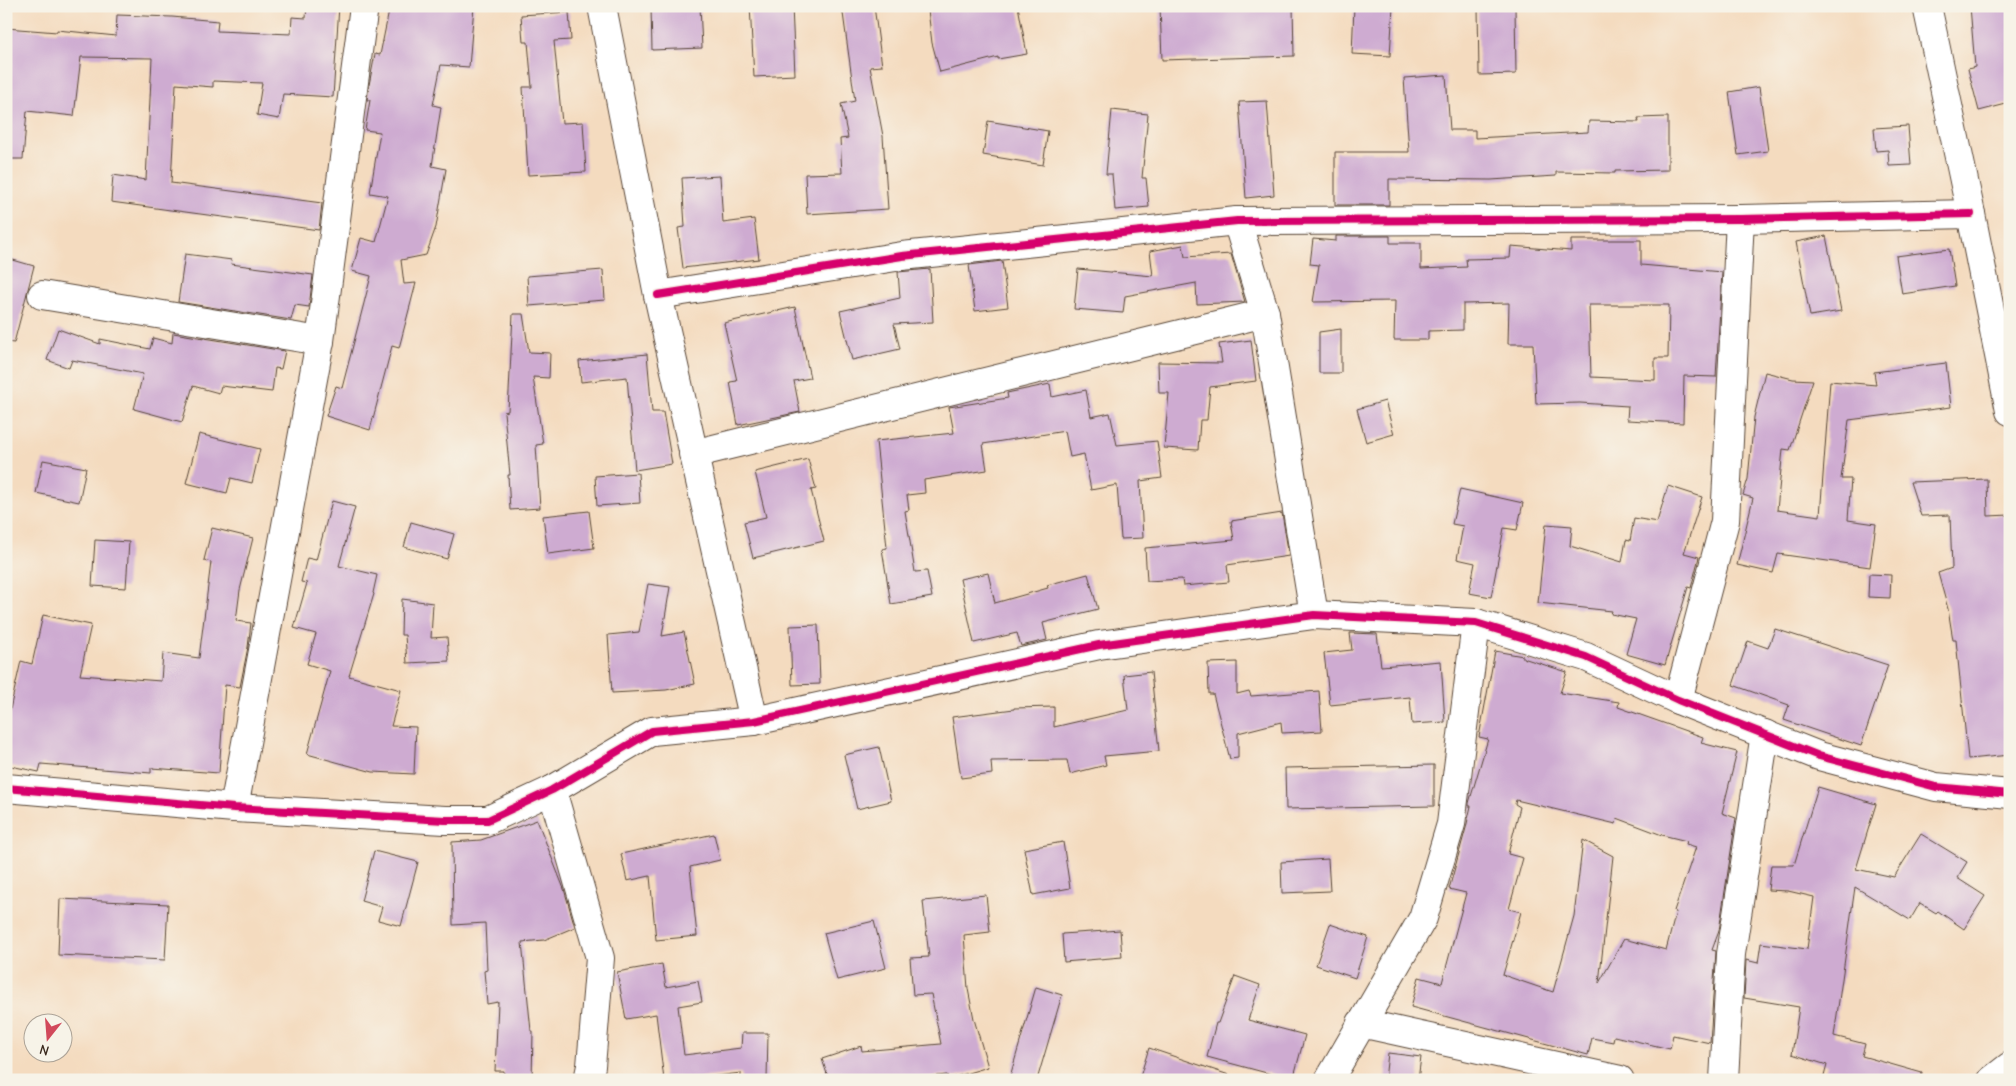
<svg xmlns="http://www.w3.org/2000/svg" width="2016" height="1086" font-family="'Comic Neue',sans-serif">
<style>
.building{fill:#ceabd1;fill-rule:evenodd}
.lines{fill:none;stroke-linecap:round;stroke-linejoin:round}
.minor-casing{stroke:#574536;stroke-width:30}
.minor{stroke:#fff;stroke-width:28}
.cycleway-casing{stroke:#f7f3e8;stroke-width:11}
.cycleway{stroke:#d6006c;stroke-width:8}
</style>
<rect width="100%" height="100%" fill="#f7f3e8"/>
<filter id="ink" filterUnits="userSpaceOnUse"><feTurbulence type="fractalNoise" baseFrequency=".02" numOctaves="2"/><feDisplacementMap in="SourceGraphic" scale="10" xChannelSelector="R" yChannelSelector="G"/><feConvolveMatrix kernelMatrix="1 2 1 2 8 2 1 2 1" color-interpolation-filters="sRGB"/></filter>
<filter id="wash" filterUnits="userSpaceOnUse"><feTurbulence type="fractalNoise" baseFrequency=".0096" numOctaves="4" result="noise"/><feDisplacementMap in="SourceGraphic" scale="20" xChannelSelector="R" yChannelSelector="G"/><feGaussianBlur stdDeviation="1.12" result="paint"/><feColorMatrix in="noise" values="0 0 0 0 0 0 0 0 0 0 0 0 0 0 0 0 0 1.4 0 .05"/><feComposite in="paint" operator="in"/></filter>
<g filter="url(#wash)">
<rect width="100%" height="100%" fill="#f4dbbf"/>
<g id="blocks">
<g class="building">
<path d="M307,6H339L333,97L283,94L279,119L257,115L262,83L213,81V87L176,84L171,183L322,203L319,230L111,202L113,175L146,180L152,58L81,57L74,116L27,111L23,159H6V28L57,32V30L116,36L117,15L172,17L218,21L217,31L291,34L292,17L306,18Z"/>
<path d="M390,6H474L469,67L441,65L433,105L441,107L432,166L446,169L436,227L426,255L401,260L404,284L416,283L399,348L392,346L370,430L326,416L336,386L342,388L371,276L352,271L361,238L376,242L388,196L370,193L380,132L365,130L370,100H367L369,85L375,54L380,55Z"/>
<path d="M700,6L702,48L652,50L651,8Z"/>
<path d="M750,6H792L795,75L754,77Z"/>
<path d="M842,6H874L882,66L870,67L883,136L888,209L807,214L805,174L842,173L840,139L848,138L841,104L855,101Z"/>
<path d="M958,6H1018L1027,54L998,59V57L940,72L932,43L928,10Z"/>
<path d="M1160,6H1293L1294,56L1162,60Z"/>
<path d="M1354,6H1393L1390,56L1352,54Z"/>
<path d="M1478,6H1515L1516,74L1479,75Z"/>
<path d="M1970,6H2010V103L1979,111L1968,69L1975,67Z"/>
<path d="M569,12L571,40L554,41L562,123L583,122L586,172L528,175L523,87H532L528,42H523L521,15Z"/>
<path d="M1446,75L1450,130H1475V138L1588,132L1589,121L1639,122L1638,118L1668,117V170L1615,171V173L1556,172V176L1491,180L1389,179V205H1335V152H1409L1404,78Z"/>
<path d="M1759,87L1768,151L1738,155L1729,92Z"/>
<path d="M1267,101L1274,195L1246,198L1239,102Z"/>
<path d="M1112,110L1148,114L1142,178H1146L1149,207L1115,210L1112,174H1106Z"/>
<path d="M988,121L1048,131L1043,165L983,155Z"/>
<path d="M1908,126L1911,165L1889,166L1888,150L1876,151L1874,128Z"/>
<path d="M720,176L723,223L754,219L759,259L683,268L678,228L685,227L682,178Z"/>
<path d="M1336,236H1390V243H1421V269L1467,267L1466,259L1510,258L1511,246L1571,251V240H1641V265L1722,272L1716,377L1684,376L1683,423L1627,420L1628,406L1580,403L1536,404L1533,344H1508L1509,303L1463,304V330L1428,331V340H1394L1395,301L1313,302L1319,265L1310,264L1313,239L1336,241ZM1589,305H1669L1668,358H1655V380L1591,377Z"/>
<path d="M1826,236L1841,311L1810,316L1796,242Z"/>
<path d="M1183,245L1185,257L1231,254L1245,302L1197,304L1196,283L1125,296L1123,313L1074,309L1078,269L1153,276L1150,251Z"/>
<path d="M1949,249L1955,286L1902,294L1896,256Z"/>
<path d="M185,254L232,260L231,264L313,275L309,307L295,305L291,320L178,302Z"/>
<path d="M6,258L34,266L14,343L6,342Z"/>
<path d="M1002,261L1008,307L975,311L969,265Z"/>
<path d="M930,269L933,322L894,324L900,349L852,360L840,311L900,298L898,272Z"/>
<path d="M603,270L605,300L529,306L527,276Z"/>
<path d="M795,307L810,378L794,381L800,412L738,425L730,382L737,381L724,323Z"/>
<path d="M513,314H523L529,352L550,353L549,378L533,377L543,444L536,445L540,508L510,510L508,475H510L504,412L508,411Z"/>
<path d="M58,329L100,344V339L150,349L153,338L172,343L173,333L285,351L281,369L275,368L272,392L221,386L219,393L193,386L182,422L134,409L143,374L72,360L69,368L47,360Z"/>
<path d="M1341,329V373H1319V332Z"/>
<path d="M1251,340L1256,381L1210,387L1207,420H1200L1198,450L1164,448L1169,393H1159L1158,362L1222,363L1219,344Z"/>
<path d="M647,354L652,412H663L672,464L635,470L627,377L581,382L579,361Z"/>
<path d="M1946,363L1951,407L1849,420L1841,479H1851L1848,520L1876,524L1870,567L1778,554L1773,573L1737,565L1753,498L1743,495L1748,479L1754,417L1765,372L1793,379L1813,380L1790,450L1783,449L1777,510L1820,516L1830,381L1876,385L1874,372Z"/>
<path d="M1050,384L1052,397L1086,390L1091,417L1110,413L1117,445L1157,441L1162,478L1140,481L1143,538L1121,539L1117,485L1091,490L1084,454L1070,457L1065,431L983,444L987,470L924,480L925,493L907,495L909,510L905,511L915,572L927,571L932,597L891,604L882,549L887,548L876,441L954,433L949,407L1008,398L1007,393Z"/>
<path d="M1385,401L1394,434L1366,442L1357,409Z"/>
<path d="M199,434L260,449L252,483L231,478L227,493L186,483Z"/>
<path d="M808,459L816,489L811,490L824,541L753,558L744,522L766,517L755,472Z"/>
<path d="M43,460L86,468L79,502L36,493Z"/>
<path d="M638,473L640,503L597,506L595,476Z"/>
<path d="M1987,479L1988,516L2010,515V755L1968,759L1956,640H1953L1948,609L1938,573L1952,568L1950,515L1921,516L1910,482Z"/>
<path d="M1668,486L1702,497L1684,553L1699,557L1691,588L1688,587L1665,665L1626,654L1636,619L1611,614L1612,611L1538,603L1546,524L1572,526L1570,546L1622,562L1626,540L1630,541L1634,518L1657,522Z"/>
<path d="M1460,489L1523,503L1517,530L1504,528L1491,597L1469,593L1475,563L1457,559L1463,526L1452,524Z"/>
<path d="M332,501L355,507L339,566L377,575L373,593L374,594L349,676L401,690L391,726L416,727L414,774L373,772L307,754L330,671L307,664L316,634L294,628L307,583L301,582L307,558L316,560Z"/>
<path d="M589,511L594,548L548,554L543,516Z"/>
<path d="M1282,513L1289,556L1227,565L1229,582L1183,586L1182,579L1147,581L1145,548L1234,540L1231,521Z"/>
<path d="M411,522L454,534L447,559L404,547Z"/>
<path d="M212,528L253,538L240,590L236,621L251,623L248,647L240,687L225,685L219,773L151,768V773L41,764L39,772L6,765V727L21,661L32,664L43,615L91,625L80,675L161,681L163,653L199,658L211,562L204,560Z"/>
<path d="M95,540L129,542L126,588L92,586Z"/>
<path d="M988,573L995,603L1048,588L1047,585L1088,574L1098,609L1043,623L1047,640L1021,646L1017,633L974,643L960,579Z"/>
<path d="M1869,574L1891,575L1890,598L1868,597Z"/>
<path d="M648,584L670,587L662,636L684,632L695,684L666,690L612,693L608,635L639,632Z"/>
<path d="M402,599L433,603L431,638L447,637L449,661L407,663L405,635H401Z"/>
<path d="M818,625L820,684L792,685L790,626Z"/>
<path d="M1775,629L1888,665L1861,746L1784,720L1789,705L1733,685L1748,641L1768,648Z"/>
<path d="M1350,633L1377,634L1381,666L1441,661L1445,722L1412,724L1410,697L1330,705L1324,653L1352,650Z"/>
<path d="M1495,651L1523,656V658L1567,672L1560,693L1619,702L1618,707L1703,737L1701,743L1737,752L1722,813L1736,818L1719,931L1712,950L1716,951L1710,1043L1673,1035L1670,1049L1614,1036L1613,1042L1592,1038L1588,1055L1411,1007L1419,977L1442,983L1466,893L1449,889L1466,828L1471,806H1469V803L1488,739L1479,737ZM1516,800L1616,824L1617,818L1662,835L1687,841L1686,844L1696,847L1674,911L1676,912L1666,950L1624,939L1599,983L1613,856L1583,840L1574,916L1553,992L1503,975L1521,912L1509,909L1523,858L1508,854L1520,807L1515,804Z"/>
<path d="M1237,662V694L1249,691L1251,696L1319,691L1322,731L1282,733L1281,722L1238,733V758L1230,759L1213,694H1209L1208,663Z"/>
<path d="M1151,672L1159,751L1104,756L1106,765L1070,774L1067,760L991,761L992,774L961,778L952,717L1014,709V708L1054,707V727L1128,710L1124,675Z"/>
<path d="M879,747L891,801L857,809L844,755Z"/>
<path d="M1434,765V806L1286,809L1285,768Z"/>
<path d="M1818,787L1876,804L1856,869L1894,877L1921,834L1967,862L1957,878L1985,896L1964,929L1938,911L1936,913L1920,903L1910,920L1855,887L1834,1036L1865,1044L1862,1056L1922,1073L1921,1080H1823L1827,1065L1792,1054L1799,1007L1744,998L1746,960L1758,963L1761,943L1807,949L1814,897L1788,891L1768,890L1771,865H1794Z"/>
<path d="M537,820L564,889L575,927L544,940L522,942L531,1031H533L532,1080H503L504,1071H495L498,1002L487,1004L484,971L487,970L485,923L453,925L452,842L481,840Z"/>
<path d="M714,834L720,860L690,867L697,936L656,940L650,876L627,881L621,854Z"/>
<path d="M1063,842L1070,888L1033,895L1024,849Z"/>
<path d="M374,851L418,862L401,926L378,920L382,907L361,901Z"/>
<path d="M1328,859L1330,891L1282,893L1281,862Z"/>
<path d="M986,895L990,932L964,935L968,989L974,1019L988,1067L948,1079L947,1075L897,1080H829L822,1059L861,1046L862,1051L941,1044L931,994L913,995L910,958L929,957L923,901Z"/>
<path d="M60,899L168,904L165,960L58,955Z"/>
<path d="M874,921L886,968L837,980L824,933Z"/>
<path d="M1330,924L1368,937L1355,978L1316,965Z"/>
<path d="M1120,930L1122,957L1064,962L1062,934Z"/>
<path d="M662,964L666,987L698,981L702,1002L678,1006L684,1055L741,1048L742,1033H768L767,1080H741V1073L685,1080H664L656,1014L626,1019L617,972Z"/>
<path d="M1235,976L1260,985L1248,1020L1305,1035L1293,1080L1207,1057L1216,1023H1218Z"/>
<path d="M1036,987L1062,995L1037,1080H1009Z"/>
<path d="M1149,1048L1232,1076L1231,1080H1139Z"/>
<path d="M1388,1053L1421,1057L1418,1080H1385Z"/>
</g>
</g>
</g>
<g filter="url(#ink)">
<use href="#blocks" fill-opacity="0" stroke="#574536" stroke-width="1"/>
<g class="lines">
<defs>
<g id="minor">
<path d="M602,6L658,295L754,721"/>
<path d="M1927,6L1971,214L2010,411"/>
<path d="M1237,221L1265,313L1314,615"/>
<path d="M42,295L320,341"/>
<path d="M658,295L902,256L1237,221L1740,219L1971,214"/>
<path d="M693,454L1265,313"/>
<path d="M1678,700L1725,521L1740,219"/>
<path d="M6,788L234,808L445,820H488L552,790L652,731L754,721L1099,645L1314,615L1476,623L1586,657L1678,700L1819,756L1936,787L2010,794"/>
<path d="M552,790L600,958L591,1066L588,1080"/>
<path d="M234,808L320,341L364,6"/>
<path d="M1361,1023L1620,1080"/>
<path d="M1329,1080L1423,918L1451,824L1476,623"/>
<path d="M1724,1080L1731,954L1765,734"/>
<path d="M1992,1080L2010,1066"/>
</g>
</defs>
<use href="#minor" class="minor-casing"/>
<use href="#minor" class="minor"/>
<defs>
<g id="cycleway">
<path d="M658,295L902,256L1237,221L1740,219L1971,214"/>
<path d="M6,788L234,808L445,820H488L552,790L652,731L754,721L1099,645L1314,615L1476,623L1586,657L1678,700L1819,756L1936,787L2010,794"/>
</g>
</defs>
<use href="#cycleway" class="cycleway-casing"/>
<use href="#cycleway" class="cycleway"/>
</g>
</g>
<rect width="2016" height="1086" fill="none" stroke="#f7f3e8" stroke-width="25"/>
<g transform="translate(48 1038) rotate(197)"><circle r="24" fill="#f7f3e8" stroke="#aca397"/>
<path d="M0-4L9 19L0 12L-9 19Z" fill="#d1495b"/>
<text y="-8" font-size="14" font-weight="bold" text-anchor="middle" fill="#3b2a1e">N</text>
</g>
</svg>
